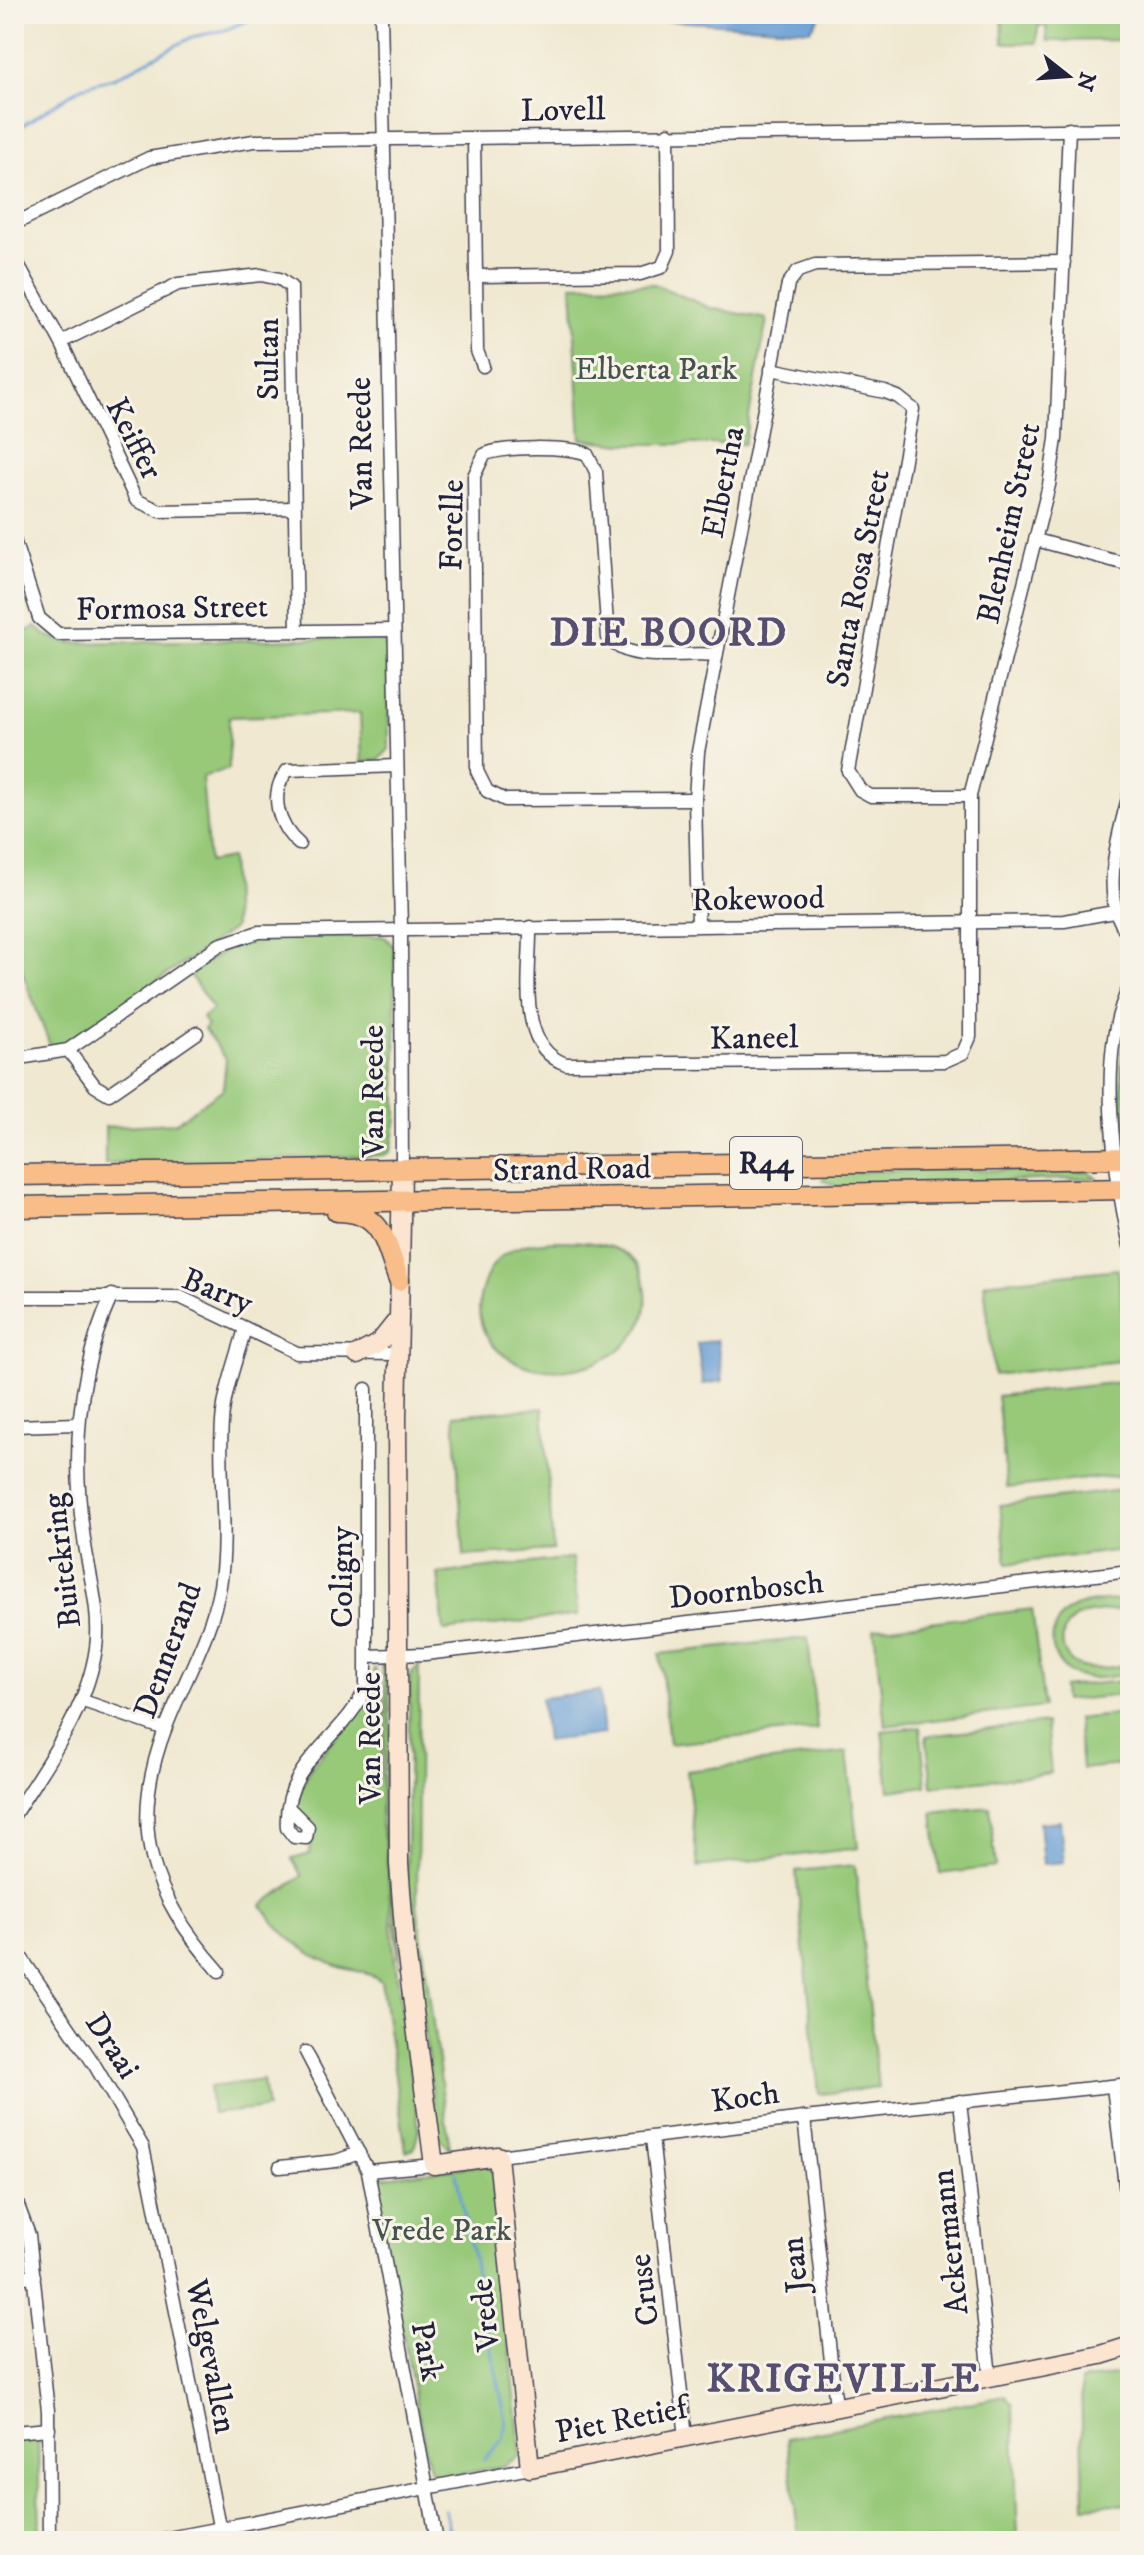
<svg xmlns="http://www.w3.org/2000/svg" width="1144" height="2555" font-family="'IM FELL DW Pica',serif">
<style>
.green{fill:#97c979;stroke:#5c765a;stroke-width:2}
.water{fill:#669dd4;stroke:#446088;stroke-width:2}
.lines{fill:none;stroke-linecap:round;stroke-linejoin:round}
.stream{stroke:#669dd4;stroke-width:3}
.street-casing{stroke:#414051;stroke-width:15}
.secondary-casing{stroke:#414051;stroke-width:21}
.primary-casing{stroke:#414051;stroke-width:23}
.street{stroke:#fff;stroke-width:12}
.secondary{stroke:#fce5d0;stroke-width:18}
.primary{stroke:#f8bd89;stroke-width:20}
.labels{text-anchor:middle;stroke-width:6;stroke-linejoin:round;paint-order:stroke}
.shield{fill:#f7f3e8;stroke:#62616f;stroke-width:2}
.shield-label{font-size:30px;font-weight:bold;fill:#22223b}
.street-label{font-size:32px;fill:#22223b;stroke:#f7f3e8}
.park-label{font-size:32px;fill:#45544e;stroke:#f7f3e8}
.district-label{font-size:40px;font-weight:bold;letter-spacing:2px;fill:#574f72;stroke:#f7f3e8}
</style>
<rect width="100%" height="100%" fill="#f7f3e8"/>
<filter id="ink" filterUnits="userSpaceOnUse"><feTurbulence type="fractalNoise" baseFrequency=".0125" numOctaves="2"/><feDisplacementMap in="SourceGraphic" scale="16" xChannelSelector="R" yChannelSelector="G"/><feConvolveMatrix kernelMatrix="1 2 1 2 8 2 1 2 1" color-interpolation-filters="sRGB"/></filter>
<filter id="wash" filterUnits="userSpaceOnUse"><feTurbulence type="fractalNoise" baseFrequency=".006" numOctaves="4" result="noise"/><feDisplacementMap in="SourceGraphic" scale="32" xChannelSelector="R" yChannelSelector="G"/><feGaussianBlur stdDeviation="1.8" result="paint"/><feColorMatrix in="noise" values="0 0 0 0 0 0 0 0 0 0 0 0 0 0 0 0 0 1.4 0 .05"/><feComposite in="paint" operator="in"/></filter>
<g filter="url(#wash)">
<rect width="100%" height="100%" fill="#f0e8d0"/>
<g class="green">
<path d="M1002,14H1121L1122,26H1130V40L1047,41L1046,26H1038L1037,43H1003Z"/>
<path d="M654,284L710,308L767,319L744,444H623L581,439L572,285Z"/>
<path d="M36,626L45,635L69,643L374,638L383,641L388,650L389,749L380,759L362,762L360,713L229,717V769L202,777L209,862L231,858L234,928L69,1042L51,1048L23,974L17,942L14,906V639Z"/>
<path d="M384,936L394,947L397,1118L391,1151L384,1155L345,1157L105,1164V1127L175,1123L223,1089L226,1059L204,1029L207,1025L202,1018L213,1009L189,974L228,948L258,938Z"/>
<path d="M1130,1006V1137C1116,1112 1121,1034 1130,1006Z"/>
<path d="M932,1169L1089,1172L1097,1178L838,1187L823,1180L827,1173Z"/>
<path d="M557,1241C580,1241 602,1242 623,1252C636,1259 643,1272 645,1286C655,1335 609,1367 564,1370C514,1374 467,1342 482,1289C486,1276 493,1261 505,1254C522,1243 538,1242 557,1241Z"/>
<path d="M1118,1269L1128,1360L994,1375L984,1283Z"/>
<path d="M1130,1381V1474L1007,1488L997,1396Z"/>
<path d="M543,1408L553,1550L464,1556L454,1415Z"/>
<path d="M1130,1489V1549L1007,1564L1000,1505Z"/>
<path d="M572,1558L578,1615L444,1631L438,1574Z"/>
<path d="M1130,1599V1609C1114,1611 1093,1610 1079,1616C1057,1625 1057,1658 1079,1666C1094,1672 1115,1666 1130,1664V1674C1113,1676 1091,1682 1075,1675C1045,1663 1045,1620 1075,1607C1091,1600 1113,1601 1130,1599Z"/>
<path d="M1032,1609L1044,1707L885,1726L874,1629Z"/>
<path d="M808,1638L817,1729L669,1744L660,1654Z"/>
<path d="M380,1662L388,1668L400,1967L384,1827L386,1695Z"/>
<path d="M419,1665L417,1904L450,2149L438,2137L406,1891L410,1676Z"/>
<path d="M375,1667L383,1697L381,1825L386,1848L394,1954L419,2128L414,2149L406,2151L381,1981C370,1972 353,1971 340,1967C309,1957 278,1933 262,1905L302,1876L292,1859L310,1854L312,1831L297,1807L298,1797L311,1767L367,1700Z"/>
<path d="M1130,1680V1694L1064,1701L1063,1687Z"/>
<path d="M1130,1713V1764L1082,1769L1077,1719Z"/>
<path d="M1046,1723L1051,1773L932,1786L926,1736Z"/>
<path d="M920,1727L926,1786L889,1791L882,1731Z"/>
<path d="M847,1752L858,1848L698,1867L687,1771Z"/>
<path d="M990,1807L996,1867L940,1874L933,1813Z"/>
<path d="M855,1865L878,2088L819,2094L796,1871Z"/>
<path d="M263,2080L267,2108L212,2114L209,2087Z"/>
<path d="M484,2165L492,2169L521,2456L503,2466L438,2478L429,2469L374,2184L384,2177Z"/>
<path d="M1130,2372V2503L1084,2506L1081,2381Z"/>
<path d="M1005,2396L1013,2405L1018,2541H799L787,2438Z"/>
<path d="M38,2434L40,2541H14V2435Z"/>
</g>
<g class="water">
<path d="M640,14H822L810,30L657,20Z"/>
<path d="M717,1340L723,1381L703,1384L697,1343Z"/>
<path d="M599,1691L604,1734L546,1741L541,1698Z"/>
<path d="M1060,1821L1064,1862L1043,1864L1039,1823Z"/>
</g>
<g class="lines">
<g class="stream">
<path d="M14,131L82,87L116,77L192,37L225,30L263,14"/>
<path d="M456,2174L506,2421L503,2439L484,2460"/>
<path d="M445,2510L451,2541"/>
</g>
</g>
</g>
<g filter="url(#ink)">
<g class="lines">
<defs>
<g id="street">
<path d="M381,14L401,929L402,1170"/>
<path d="M474,138L476,276L640,274L662,267L669,251L668,133"/>
<path d="M14,224L149,158L254,141L1130,129"/>
<path d="M14,257L61,342L136,500L160,511L294,508"/>
<path d="M476,276L477,351L483,366"/>
<path d="M61,342L178,284L261,275L280,279L291,287L297,632"/>
<path d="M771,369L885,392L898,397L913,409L848,771L860,790L871,796H970"/>
<path d="M14,540L39,618L58,634L394,630"/>
<path d="M1036,540L1130,565"/>
<path d="M1130,791C1119,832 1097,901 1130,936"/>
<path d="M695,799L505,800L487,791L477,771L474,476L484,455C499,446 571,446 587,454L596,472L608,638C630,665 683,651 716,655"/>
<path d="M299,844C278,826 268,793 288,770L397,766"/>
<path d="M698,925L695,799L698,752L788,284L798,271L815,265L1064,262"/>
<path d="M530,927C531,970 515,1047 566,1064L945,1061L963,1053L970,1037V796L1049,485L1056,439L1069,129"/>
<path d="M1130,986C1095,1051 1115,1176 1130,1246"/>
<path d="M68,1050L95,1086L109,1094L197,1033"/>
<path d="M14,1059L68,1050L219,945L259,932L1064,921L1114,912"/>
<path d="M14,1297H180L297,1353L398,1354"/>
<path d="M14,1426L77,1424"/>
<path d="M367,1656L425,1654L1130,1571"/>
<path d="M83,1701L165,1729"/>
<path d="M288,1807L308,1827L306,1838L294,1837L287,1828C282,1761 346,1738 366,1687V1389"/>
<path d="M14,1815C47,1762 87,1711 96,1648C101,1613 89,1574 84,1539C72,1456 76,1373 112,1295"/>
<path d="M14,1947L94,2064L143,2147L222,2541"/>
<path d="M219,1971C150,1893 127,1827 166,1727C184,1680 211,1636 220,1586C229,1532 218,1477 222,1422C224,1391 237,1359 245,1328"/>
<path d="M306,2052L368,2171L437,2541"/>
<path d="M1113,2087L1130,2226"/>
<path d="M960,2101L990,2376"/>
<path d="M804,2118L836,2406"/>
<path d="M652,2138L686,2437"/>
<path d="M498,2156L804,2118L1130,2084"/>
<path d="M280,2167L336,2161L359,2153"/>
<path d="M368,2171L434,2165"/>
<path d="M14,2195L29,2235L48,2411L49,2541"/>
<path d="M14,2278L34,2276"/>
<path d="M14,2432L49,2429"/>
<path d="M153,2541L530,2468"/>
</g>
<g id="secondary">
<path d="M402,1170L397,1419L399,1864L405,1942L434,2165L498,2156L530,2468L1101,2355L1130,2346"/>
<path d="M357,1355L379,1343L399,1318"/>
</g>
<g id="primary">
<path d="M14,1175L1130,1158"/>
<path d="M14,1207L1130,1189"/>
<path d="M337,1211C384,1211 385,1244 399,1280"/>
</g>
</defs>
<use href="#street" class="street-casing"/>
<use href="#secondary" class="secondary-casing"/>
<use href="#primary" class="primary-casing"/>
<use href="#street" class="street"/>
<use href="#secondary" class="secondary"/>
<use href="#primary" class="primary"/>
</g>
</g>
<g class="labels">
<rect class="shield" x="730" y="1137" width="72" height="52" rx="6"/>
<g class="shield-label">
<text x="766" y="1173">R44</text>
</g>
<g class="street-label">
<text transform="translate(563 109) rotate(-1)" y="11">Lovell</text>
<text transform="translate(267 359) rotate(-90)" y="11">Sultan</text>
<text transform="translate(135 438) rotate(63)" y="11">Keiffer</text>
<text transform="translate(360 443) rotate(-91)" y="11">Van Reede</text>
<text transform="translate(722 482) rotate(-79)" y="11">Elbertha</text>
<text transform="translate(1008 523) rotate(-78)" y="11">Blenheim Street</text>
<text transform="translate(451 525) rotate(-89)" y="11">Forelle</text>
<text transform="translate(857 578) rotate(-79)" y="11">Santa Rosa Street</text>
<text transform="translate(172 607) rotate(-1)" y="11">Formosa Street</text>
<text transform="translate(758 898) rotate(-1)" y="11">Rokewood</text>
<text transform="translate(754 1037) rotate(-1)" y="11">Kaneel</text>
<text transform="translate(372 1091) rotate(-90)" y="11">Van Reede</text>
<text transform="translate(572 1168) rotate(-1)" y="11">Strand Road</text>
<text transform="translate(218 1290) rotate(22)" y="11">Barry</text>
<text transform="translate(61 1561) rotate(-97)" y="11">Buitekring</text>
<text transform="translate(341 1577) rotate(-90)" y="11">Coligny</text>
<text transform="translate(746 1589) rotate(-6)" y="11">Doornbosch</text>
<text transform="translate(167 1650) rotate(-70)" y="11">Dennerand</text>
<text transform="translate(369 1738) rotate(-90)" y="11">Van Reede</text>
<text transform="translate(113 2045) rotate(57)" y="11">Draai</text>
<text transform="translate(745 2096) rotate(-8)" y="11">Koch</text>
<text transform="translate(949 2242) rotate(-96)" y="11">Ackermann</text>
<text transform="translate(794 2265) rotate(-96)" y="11">Jean</text>
<text transform="translate(643 2290) rotate(-97)" y="11">Cruse</text>
<text transform="translate(484 2315) rotate(-96)" y="11">Vrede</text>
<text transform="translate(428 2351) rotate(79)" y="11">Park</text>
<text transform="translate(212 2356) rotate(79)" y="11">Welgevallen</text>
<text transform="translate(621 2419) rotate(-11)" y="11">Piet Retief</text>
</g>
<g class="park-label">
<text x="656" y="379">Elberta Park</text>
<text x="442" y="2240">Vrede Park</text>
</g>
<g class="district-label">
<text x="669" y="645">DIE BOORD</text>
<text x="844" y="2391">KRIGEVILLE</text>
</g>
</g>
<rect width="1144" height="2555" fill="none" stroke="#f7f3e8" stroke-width="48"/>
<g transform="translate(1068 76) rotate(107)" stroke="#f7f3e8" stroke-width="6" paint-order="stroke">
<path d="M0-6L14 30L0 20L-14 30Z" fill="#22223b"/>
<text y="-12" font-size="22" font-weight="bold" text-anchor="middle" fill="#22223b">N</text>
</g>
</svg>
